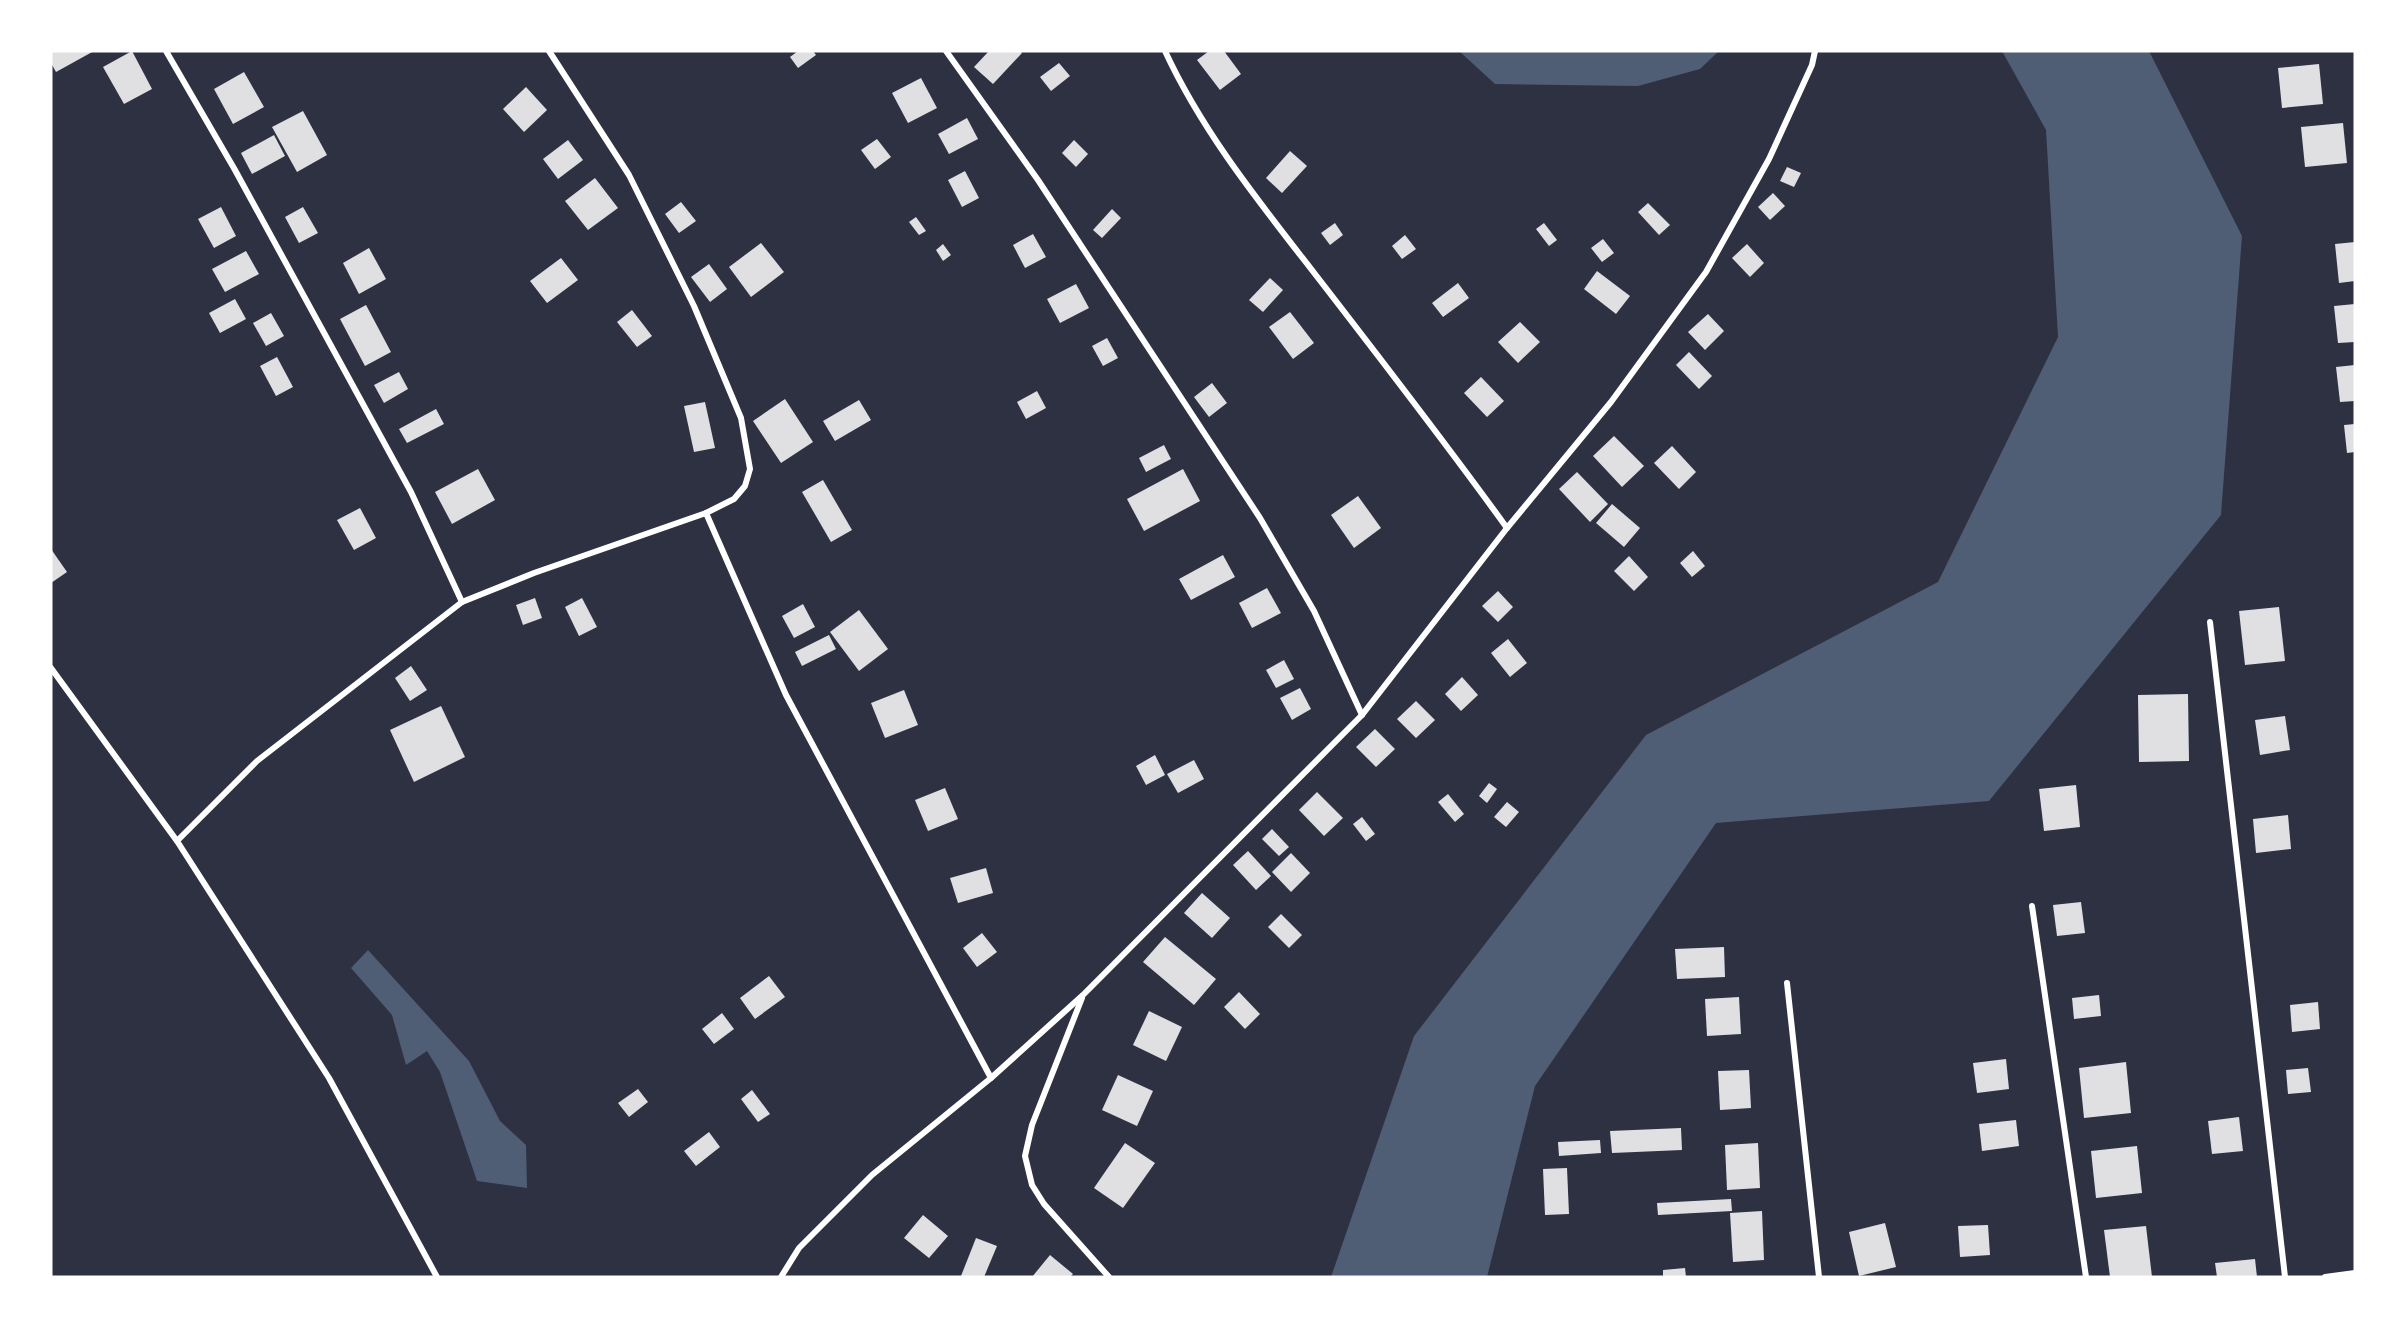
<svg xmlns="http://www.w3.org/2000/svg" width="2406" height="1328" font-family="Commissioner,sans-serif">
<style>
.water{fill:#4f5d75}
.building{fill:#e0e0e3}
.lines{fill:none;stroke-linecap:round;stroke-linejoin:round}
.minor{stroke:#fff;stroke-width:6}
</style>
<rect width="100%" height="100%" fill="#2d3142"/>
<g class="water">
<path d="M1459,51H1719L1700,69L1638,86L1495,84Z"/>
<path d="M2002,51H2149L2242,236L2221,515L1989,801L1716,823L1535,1086L1487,1277H1331L1414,1036L1646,735L1938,582L2058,337L2046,130Z"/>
<path d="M368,950L469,1061L500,1121L526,1145L527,1188L477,1181L440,1072L427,1051L406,1065L392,1015L351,968Z"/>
</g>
<g class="building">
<path d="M51,51H94L56,72L51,63Z"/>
<path d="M132,51L152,89L124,104L103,67Z"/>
<path d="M798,51H813L816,55L798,68L790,57Z"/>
<path d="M989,51H1020L1022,53L993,84L974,67Z"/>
<path d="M1209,51H1224L1241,74L1220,90L1197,60Z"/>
<path d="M1059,63L1070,76L1051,91L1040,77Z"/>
<path d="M2319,64L2323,104L2282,108L2278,68Z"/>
<path d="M244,72L264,107L233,124L214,89Z"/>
<path d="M921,78L937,108L908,123L892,93Z"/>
<path d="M526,87L547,110L524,132L503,109Z"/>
<path d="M303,111L327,155L297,172L272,127Z"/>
<path d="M967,118L978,139L949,154L938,134Z"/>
<path d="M2343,123L2347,163L2305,167L2301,127Z"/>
<path d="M274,135L285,156L252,174L241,153Z"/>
<path d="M877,139L891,157L875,169L861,150Z"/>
<path d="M568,140L583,160L558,179L543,159Z"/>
<path d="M1074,140L1088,154L1076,167L1062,153Z"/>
<path d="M1290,151L1307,166L1282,193L1266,178Z"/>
<path d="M1787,167L1801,173L1794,187L1780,181Z"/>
<path d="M965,171L979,198L962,207L948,180Z"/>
<path d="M595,178L618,208L588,230L565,201Z"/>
<path d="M1773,193L1785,206L1770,220L1758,207Z"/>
<path d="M681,202L696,221L679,233L665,214Z"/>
<path d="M1648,203L1670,225L1659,235L1638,212Z"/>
<path d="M221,207L236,236L214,248L198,219Z"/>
<path d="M303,207L318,233L299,243L285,217Z"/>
<path d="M1112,209L1121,218L1102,238L1093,230Z"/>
<path d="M916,217L926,231L919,235L909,222Z"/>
<path d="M1335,223L1343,235L1330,245L1321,233Z"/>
<path d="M1544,223L1557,240L1549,246L1536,229Z"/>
<path d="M1033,234L1046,257L1025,268L1013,245Z"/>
<path d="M1405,235L1416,249L1402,259L1392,246Z"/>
<path d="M1603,239L1614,253L1602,262L1591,248Z"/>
<path d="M2355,242V281L2339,283L2335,244Z"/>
<path d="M761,243L784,272L751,297L729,267Z"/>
<path d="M943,244L951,255L943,261L936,250Z"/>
<path d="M1747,244L1764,263L1750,277L1732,258Z"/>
<path d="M369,248L386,279L359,294L343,263Z"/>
<path d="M246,251L259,274L225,292L212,269Z"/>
<path d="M561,258L578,280L547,303L530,281Z"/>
<path d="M709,264L727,289L710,302L691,277Z"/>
<path d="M1597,271L1630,296L1616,314L1584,289Z"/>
<path d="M1270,278L1283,290L1263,312L1249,300Z"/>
<path d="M1458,283L1469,298L1443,317L1432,303Z"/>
<path d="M1076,284L1089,308L1060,323L1047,299Z"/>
<path d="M235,299L246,319L220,333L209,313Z"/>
<path d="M2355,304V342L2338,343L2334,306Z"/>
<path d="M366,305L391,352L365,366L340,319Z"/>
<path d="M632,310L652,336L637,347L617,322Z"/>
<path d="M1290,312L1314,343L1293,359L1269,327Z"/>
<path d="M271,313L284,336L266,346L253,323Z"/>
<path d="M1708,314L1724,331L1705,350L1688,332Z"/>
<path d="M1520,322L1540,342L1518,363L1498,342Z"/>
<path d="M1107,338L1118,358L1103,366L1092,346Z"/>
<path d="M1689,352L1712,376L1699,389L1676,365Z"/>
<path d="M277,357L293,387L276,396L260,366Z"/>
<path d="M2355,365V401L2340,402L2336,367Z"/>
<path d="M399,372L408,389L384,403L374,385Z"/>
<path d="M1481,377L1504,401L1487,417L1464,393Z"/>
<path d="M1212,383L1227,403L1209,417L1194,397Z"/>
<path d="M1037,391L1046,408L1026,419L1017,402Z"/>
<path d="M785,399L813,442L781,463L753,421Z"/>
<path d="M859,400L871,420L835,441L823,421Z"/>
<path d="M705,402L715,448L694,452L684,406Z"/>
<path d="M436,409L444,424L407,443L399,429Z"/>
<path d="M2355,424V452L2347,453L2344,425Z"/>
<path d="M1614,436L1644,466L1622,487L1593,456Z"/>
<path d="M1164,445L1171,459L1146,472L1139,458Z"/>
<path d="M1672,446L1696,472L1679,489L1654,463Z"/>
<path d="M478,469L495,500L452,524L435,492Z"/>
<path d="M1183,469L1200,501L1144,531L1127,499Z"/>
<path d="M1577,472L1608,504L1590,522L1559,489Z"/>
<path d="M823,480L852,530L831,542L802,492Z"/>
<path d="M1358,496L1381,528L1354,548L1331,515Z"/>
<path d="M1612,504L1640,528L1624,547L1596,523Z"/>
<path d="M360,508L376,538L354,550L337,520Z"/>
<path d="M51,549L67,572L51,583Z"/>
<path d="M1693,551L1705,566L1692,577L1680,563Z"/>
<path d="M1223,555L1235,577L1191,600L1179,579Z"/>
<path d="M1629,556L1648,577L1634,591L1614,571Z"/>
<path d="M1267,588L1281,613L1252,628L1239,603Z"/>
<path d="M1498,591L1513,607L1498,622L1482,606Z"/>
<path d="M535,598L542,618L523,625L516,605Z"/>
<path d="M582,598L597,627L579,636L565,607Z"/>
<path d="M803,604L815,627L794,638L782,616Z"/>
<path d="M2279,607L2285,661L2245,665L2239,611Z"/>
<path d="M859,610L888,649L859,671L830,632Z"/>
<path d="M829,635L836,649L802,666L795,652Z"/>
<path d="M1508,639L1527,663L1510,677L1491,653Z"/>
<path d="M1284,660L1294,679L1276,688L1266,670Z"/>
<path d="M411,666L427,690L410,701L395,678Z"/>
<path d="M1462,677L1478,695L1461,711L1445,694Z"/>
<path d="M1300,688L1311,709L1292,720L1280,698Z"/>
<path d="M904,690L918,725L885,738L871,703Z"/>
<path d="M2188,694L2189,761L2139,762L2138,695Z"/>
<path d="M1416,701L1435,720L1416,738L1397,719Z"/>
<path d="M441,706L465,757L414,782L390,730Z"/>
<path d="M2285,716L2290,750L2260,755L2255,720Z"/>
<path d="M1375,729L1395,749L1376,767L1356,747Z"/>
<path d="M1155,755L1165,775L1146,785L1136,766Z"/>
<path d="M1194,760L1204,779L1178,793L1167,774Z"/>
<path d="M1489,783L1497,789L1487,803L1479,796Z"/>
<path d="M2076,785L2080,827L2044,831L2039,789Z"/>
<path d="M945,788L958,819L928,831L915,800Z"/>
<path d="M1317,792L1343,818L1324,836L1299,810Z"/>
<path d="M1448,794L1464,814L1455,822L1438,802Z"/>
<path d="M1507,802L1519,812L1506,827L1494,817Z"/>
<path d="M2288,815L2291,849L2256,853L2253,819Z"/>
<path d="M1362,817L1375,834L1366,841L1353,824Z"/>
<path d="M1272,829L1289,847L1279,856L1262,839Z"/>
<path d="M1248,851L1271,876L1256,890L1233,865Z"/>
<path d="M1291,853L1310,873L1291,892L1272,872Z"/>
<path d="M986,868L993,893L958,903L950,878Z"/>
<path d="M1202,893L1230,918L1212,938L1184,913Z"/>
<path d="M2081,902L2085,933L2057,936L2053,905Z"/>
<path d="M1281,914L1302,935L1289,948L1268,927Z"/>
<path d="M982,933L997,952L977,967L963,948Z"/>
<path d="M1165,937L1216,979L1194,1005L1143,962Z"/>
<path d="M1724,947L1725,977L1677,979L1675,949Z"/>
<path d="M769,976L785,997L755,1019L740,998Z"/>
<path d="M1239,992L1260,1014L1245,1029L1224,1007Z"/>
<path d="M2099,995L2101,1016L2074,1019L2072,998Z"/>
<path d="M1739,997L1741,1034L1707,1036L1705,999Z"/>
<path d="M2318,1002L2320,1029L2292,1032L2290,1005Z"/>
<path d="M1149,1011L1182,1027L1166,1061L1133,1045Z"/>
<path d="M722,1013L734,1029L714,1044L702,1029Z"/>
<path d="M2006,1059L2009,1089L1977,1093L1973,1063Z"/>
<path d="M2126,1062L2131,1113L2084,1118L2079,1068Z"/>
<path d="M2308,1068L2311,1092L2288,1094L2286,1070Z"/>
<path d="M1749,1070L1751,1108L1720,1110L1718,1071Z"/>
<path d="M1118,1075L1153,1091L1137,1126L1102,1110Z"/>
<path d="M638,1089L648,1102L629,1117L618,1103Z"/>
<path d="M752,1090L770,1114L758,1122L741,1099Z"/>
<path d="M2239,1117L2243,1151L2212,1154L2208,1121Z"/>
<path d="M2016,1120L2019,1146L1982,1151L1979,1124Z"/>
<path d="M1681,1128L1682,1150L1612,1153L1610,1131Z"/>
<path d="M709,1132L720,1147L696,1166L684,1151Z"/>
<path d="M1600,1140L1601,1153L1559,1156L1558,1142Z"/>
<path d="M1125,1143L1155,1163L1123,1208L1094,1188Z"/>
<path d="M1758,1143L1760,1188L1727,1190L1725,1145Z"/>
<path d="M2137,1146L2142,1193L2096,1198L2091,1151Z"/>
<path d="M1567,1168L1569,1214L1545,1215L1543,1169Z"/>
<path d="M1731,1199L1732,1211L1658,1215L1657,1203Z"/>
<path d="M1762,1211L1764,1260L1733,1262L1730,1213Z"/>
<path d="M923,1215L948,1236L929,1258L904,1238Z"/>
<path d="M1885,1223L1896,1267L1859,1276L1849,1232Z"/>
<path d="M1988,1225L1990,1255L1960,1257L1958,1226Z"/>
<path d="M2146,1226L2152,1277H2110L2104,1230Z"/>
<path d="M976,1238L997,1246L984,1277H964L961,1276Z"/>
<path d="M1050,1255L1073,1274L1070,1277H1032Z"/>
<path d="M2255,1259L2257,1277H2217L2215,1263Z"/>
<path d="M1685,1268L1686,1277H1663V1270Z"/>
</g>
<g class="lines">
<g class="minor">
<path d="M166,51L235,170L411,492L462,602"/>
<path d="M946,51L1038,180L1260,518L1314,611L1362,715"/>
<path d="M1165,51C1203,133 1260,203 1315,274C1380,358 1445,442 1507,528"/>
<path d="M706,513L786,695L991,1078L872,1175L799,1248L781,1277"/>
<path d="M2210,622L2285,1277"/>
<path d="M51,668L177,841L329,1078L437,1277"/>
<path d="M177,841L257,761L462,602L534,573L706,513L734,499L745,486L750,469L741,418L694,306L629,175L549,51"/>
<path d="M2032,906L2086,1277"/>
<path d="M1787,983L1819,1277"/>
<path d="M1082,998L1032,1125L1025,1156L1032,1185L1044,1204L1109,1277"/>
<path d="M991,1078L1083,995L1362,715L1507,528L1611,402L1706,272L1769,159L1812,65L1815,51"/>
<path d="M2325,1277L2355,1273"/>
</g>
</g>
<rect width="2406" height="1328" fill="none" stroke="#ffffff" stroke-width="105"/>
</svg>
